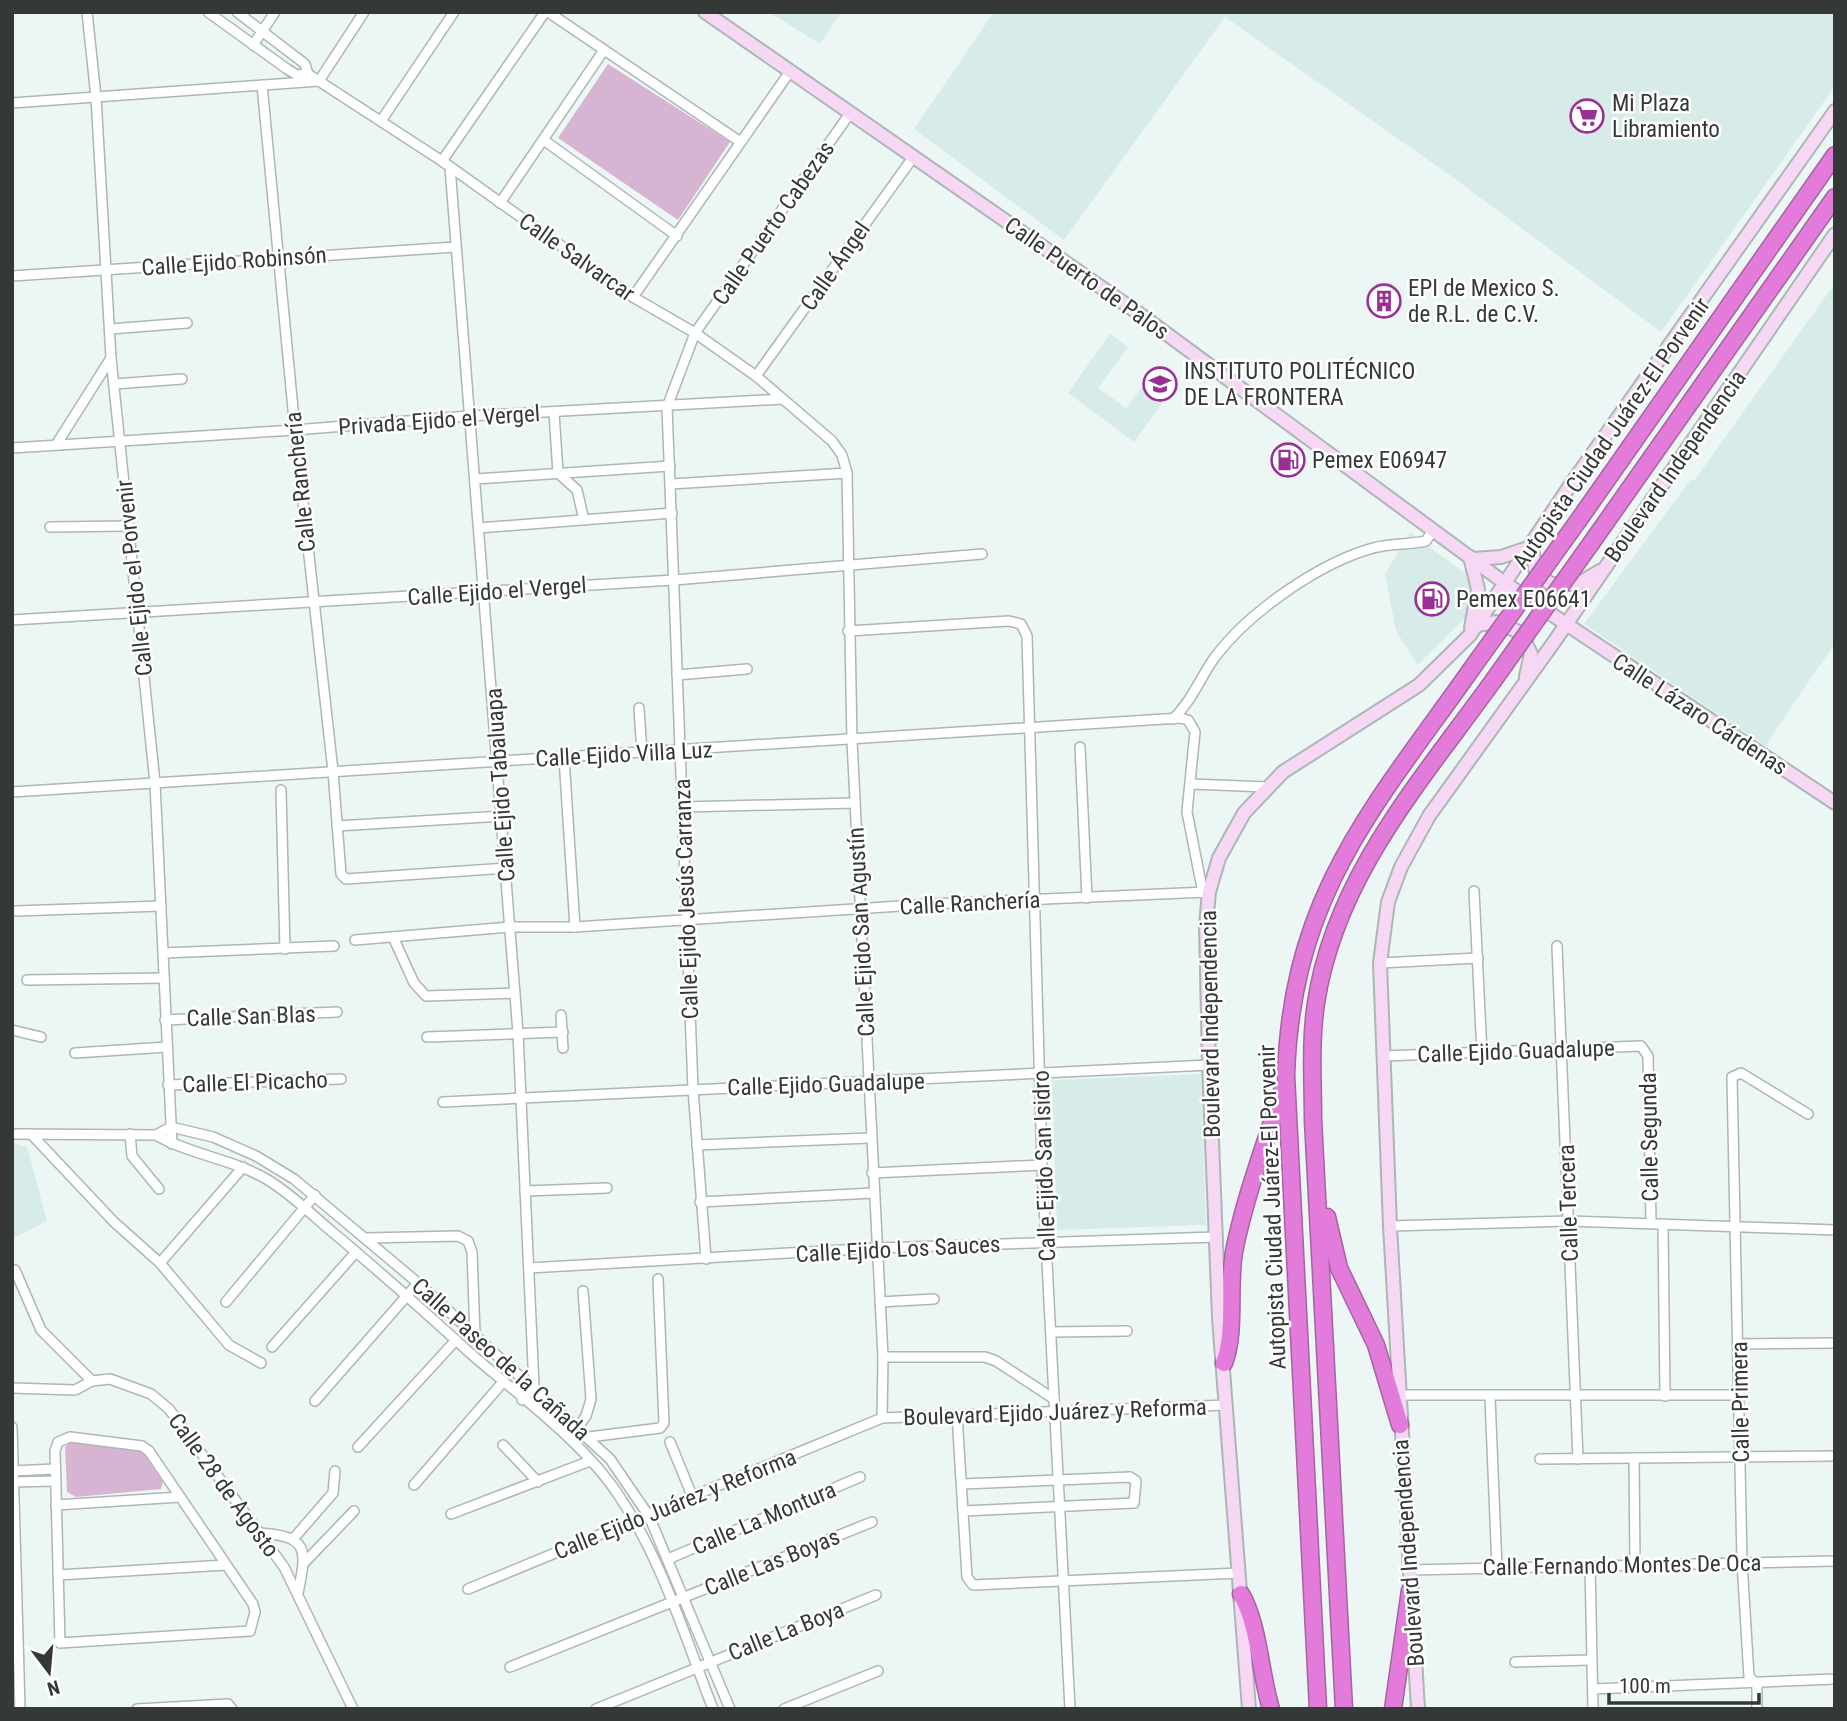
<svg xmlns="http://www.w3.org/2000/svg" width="1847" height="1721" font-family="'Roboto Condensed',sans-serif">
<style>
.built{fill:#d7ebe8}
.green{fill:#d7b4d2}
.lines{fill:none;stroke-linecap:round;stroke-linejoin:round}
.street-casing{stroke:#acb7b5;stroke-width:12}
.secondary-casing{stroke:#acb7b5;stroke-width:16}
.highway-casing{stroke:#a564a1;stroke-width:19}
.street{stroke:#fff;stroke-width:9}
.secondary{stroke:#f6d7f4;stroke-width:12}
.highway{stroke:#e27bda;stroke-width:16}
.highway-bridge-casing{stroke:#a564a1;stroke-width:19;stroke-linecap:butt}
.highway-bridge{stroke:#e27bda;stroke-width:16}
.labels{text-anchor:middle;stroke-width:5;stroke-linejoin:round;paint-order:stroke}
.poi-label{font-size:23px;fill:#343938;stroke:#fff;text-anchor:start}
.street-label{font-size:23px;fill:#343938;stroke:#fff}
</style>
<rect width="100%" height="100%" fill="#ecf7f5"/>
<g class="built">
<path d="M769,12H841L820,44Z"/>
<path d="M994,12H1835V86L1661,332L1451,176L1225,17L1064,240L914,129Z"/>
<path d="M1835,283V643L1765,746L1584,624L1691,479L1694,481Z"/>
<path d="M1110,334L1128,347L1098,388L1126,408L1158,366L1179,380L1134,442L1068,393Z"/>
<path d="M1410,533L1468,575L1475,584L1467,616L1418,665L1396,631L1385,574Z"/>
<path d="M1201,1074L1206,1225L1057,1230L1052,1080Z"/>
<path d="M12,1143L27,1147L47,1221L12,1239Z"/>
</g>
<g class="green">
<path d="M608,64L730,142L678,220L558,138Z"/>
<path d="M72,1441L142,1451L163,1482L161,1489L76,1497L67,1492L65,1447Z"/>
</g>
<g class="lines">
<defs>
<g id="street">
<path d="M87,12L96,97L111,358L155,783L172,1144"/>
<path d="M208,12L287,69L297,75L308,74L442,161L633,297L695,333L756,376L832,441L842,455L847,473L852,741L883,1357L882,1418"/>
<path d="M237,12L305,64L308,74"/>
<path d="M548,12L739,141"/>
<path d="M253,45L275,12"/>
<path d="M262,85L295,430L333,771L341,874L346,879L507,868"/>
<path d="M12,103L319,81L364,12"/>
<path d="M381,121L454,12"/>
<path d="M545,141L677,236"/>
<path d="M442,161L545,12"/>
<path d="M450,167L518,1033L534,1386L522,1400"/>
<path d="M500,203L604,50"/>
<path d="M12,276L455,247"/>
<path d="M633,297L791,70"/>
<path d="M110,329L187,323"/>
<path d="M756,376L914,156"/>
<path d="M114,384L182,379"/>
<path d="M554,413L558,473L577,490L584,520"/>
<path d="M56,445L111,358"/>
<path d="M12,448L295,430L469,416L783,399"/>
<path d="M475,479L670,466"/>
<path d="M671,484L847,473"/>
<path d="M50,527L128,526"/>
<path d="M479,528L672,513"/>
<path d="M12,620L674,580L982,554"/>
<path d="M848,631L1009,621L1021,624L1027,636L1042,1165L1070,1709"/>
<path d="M677,675L747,669"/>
<path d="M639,708L642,754"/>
<path d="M1173,719C1192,701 1200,678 1215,657C1249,612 1319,563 1373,548C1391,543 1408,545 1426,541L1433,530"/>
<path d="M1080,747L1087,898"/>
<path d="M564,758L575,927"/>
<path d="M1191,784L1267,787"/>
<path d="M281,790L285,949"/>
<path d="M12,792L1180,718L1188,720L1195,732L1187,812L1203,893"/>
<path d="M683,807L855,803"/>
<path d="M337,826L503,816"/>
<path d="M1474,891L1482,1053"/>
<path d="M16,911L161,906"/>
<path d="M393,937L414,983L426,996L515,993"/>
<path d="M355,940L510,927H575L931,904L1207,892"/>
<path d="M1557,946L1578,1459"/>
<path d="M163,953L334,946"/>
<path d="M1380,963L1478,958"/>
<path d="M27,980L164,978"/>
<path d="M561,1015L563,1048"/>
<path d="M165,1020L337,1012"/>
<path d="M12,1030L41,1037"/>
<path d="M427,1037L563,1032"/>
<path d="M75,1053L167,1047"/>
<path d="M1384,1056L1641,1046L1648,1056L1651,1223"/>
<path d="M168,1085L341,1079"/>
<path d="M443,1102L1209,1065"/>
<path d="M12,1134L156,1135C191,1155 233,1159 268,1180C291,1194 310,1213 330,1230C378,1270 424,1311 470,1353C518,1395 584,1442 619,1496C662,1560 685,1637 713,1709"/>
<path d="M31,1134L114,1222L160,1263L229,1345L261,1363"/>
<path d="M130,1134L132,1156L159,1189"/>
<path d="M156,1135L171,1127L213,1137L256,1156L294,1179L418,1283L610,1459L649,1516L730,1709"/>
<path d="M697,1145L870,1138"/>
<path d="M872,1173L1042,1165"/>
<path d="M525,1191L607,1188"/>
<path d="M700,1202L873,1193"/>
<path d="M1663,1224L1665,1396"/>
<path d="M1390,1226L1569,1221L1835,1230"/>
<path d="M366,1238L458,1236L468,1241L472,1252L475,1334"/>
<path d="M706,1259L693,1089L667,407L695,333L851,112"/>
<path d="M160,1263L243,1167"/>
<path d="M529,1268L877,1248L1216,1237"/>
<path d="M15,1270L41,1330L92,1381"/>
<path d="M226,1302L315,1195"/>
<path d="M880,1302L934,1299"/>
<path d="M1051,1332L1127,1331"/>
<path d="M1738,1344L1835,1343"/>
<path d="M272,1347L356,1252"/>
<path d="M883,1357H985L996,1361L1054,1399"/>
<path d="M12,1388L75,1390L92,1381L110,1379L151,1394L169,1409L284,1567L353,1709"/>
<path d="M1399,1395H1740"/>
<path d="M1490,1397L1497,1568"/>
<path d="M315,1401L418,1283"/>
<path d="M957,1415L967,1577L973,1585L1239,1573"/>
<path d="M12,1427L20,1709"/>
<path d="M578,1427L586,1416L591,1399L583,1291"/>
<path d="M70,1437L142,1446L149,1451L253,1604L255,1612L250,1631L60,1643L55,1451L58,1442Z"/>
<path d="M589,1437L660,1428L664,1423L658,1279"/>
<path d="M670,1442L693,1498"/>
<path d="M503,1445L538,1482"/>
<path d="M358,1447L456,1340"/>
<path d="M1634,1458L1635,1565"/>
<path d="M1540,1459L1835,1456"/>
<path d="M12,1471L55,1469"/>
<path d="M12,1482L56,1481"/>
<path d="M962,1484L1130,1477L1136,1481L1134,1503L963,1511"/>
<path d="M414,1485L503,1382"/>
<path d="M56,1505L180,1497"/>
<path d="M451,1514L590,1461"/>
<path d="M259,1533C309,1536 307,1549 298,1593"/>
<path d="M294,1538L333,1493L335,1471"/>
<path d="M668,1559L860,1477"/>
<path d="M304,1563L354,1511"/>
<path d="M1590,1566L1593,1709"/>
<path d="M1409,1570L1835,1561"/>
<path d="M58,1575L226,1565"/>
<path d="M468,1589L882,1418L1227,1405"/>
<path d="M1515,1662L1591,1660"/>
<path d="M510,1667L872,1522"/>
<path d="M1593,1689L1835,1679"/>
<path d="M137,1709L228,1704L232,1709"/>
<path d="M596,1709L876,1595"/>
<path d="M784,1709L878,1671"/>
<path d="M1757,1709V1684L1749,1677L1742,1562L1732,1077L1741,1073L1808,1114"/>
</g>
<g id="secondary">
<path d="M705,12L1141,315L1506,584L1835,803"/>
<path d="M1532,545L1535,569L1550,584H1578L1600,571"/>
<path d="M1470,557L1478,589L1471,628"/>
<path d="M1473,559L1501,557L1531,547"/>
<path d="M1477,625L1497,622L1521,633L1531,654L1526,676"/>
<path d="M1249,1709L1219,1318L1209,1065L1206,925L1209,892L1219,858L1244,813L1283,772L1419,685L1470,635L1571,484L1835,111"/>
<path d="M1418,1709L1390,1226L1380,963L1388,902L1401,867L1429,816L1554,642L1835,234"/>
</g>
<g id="highway">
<path d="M1578,521L1835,155"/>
<path d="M1592,542L1835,197"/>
<path d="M1327,1217L1339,1268L1376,1345L1400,1425"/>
<path d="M1224,1363C1236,1332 1228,1287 1234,1252C1245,1196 1266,1142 1283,1088"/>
<path d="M1241,1594C1259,1625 1260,1673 1271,1709"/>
<path d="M1318,1709L1286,1075C1292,892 1376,805 1475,664"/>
<path d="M1344,1709L1313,1120C1313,1081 1310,1041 1316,1003C1335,877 1421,781 1493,681"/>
<path d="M1393,1709L1410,1590"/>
</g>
</defs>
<use href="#street" class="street-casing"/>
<use href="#secondary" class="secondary-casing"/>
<use href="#highway" class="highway-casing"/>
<use href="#street" class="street"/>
<use href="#secondary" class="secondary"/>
<use href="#highway" class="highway"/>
<defs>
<g id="highway-bridge">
<path d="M1475,664L1578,521"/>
<path d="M1493,681L1592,542"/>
</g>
</defs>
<use href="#highway-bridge" class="highway-bridge-casing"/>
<use href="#highway-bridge" class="highway-bridge"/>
</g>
<defs>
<symbol id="supermarket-ring" viewBox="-11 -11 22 22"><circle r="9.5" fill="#fff" stroke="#993093" stroke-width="1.5"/><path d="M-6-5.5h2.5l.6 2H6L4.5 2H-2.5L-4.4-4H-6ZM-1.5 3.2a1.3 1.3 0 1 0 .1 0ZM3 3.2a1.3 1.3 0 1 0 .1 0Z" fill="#993093"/></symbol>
<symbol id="building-ring" viewBox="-11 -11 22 22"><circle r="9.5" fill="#fff" stroke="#993093" stroke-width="1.5"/><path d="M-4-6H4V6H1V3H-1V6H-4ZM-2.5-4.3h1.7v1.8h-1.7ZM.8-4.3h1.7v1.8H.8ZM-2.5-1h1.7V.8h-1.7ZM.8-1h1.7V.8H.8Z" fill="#993093"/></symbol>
<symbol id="university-ring" viewBox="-11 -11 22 22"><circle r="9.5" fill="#fff" stroke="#993093" stroke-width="1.5"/><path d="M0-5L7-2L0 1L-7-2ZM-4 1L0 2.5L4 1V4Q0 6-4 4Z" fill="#993093"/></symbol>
<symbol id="fuel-ring" viewBox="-11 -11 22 22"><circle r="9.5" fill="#fff" stroke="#993093" stroke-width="1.5"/><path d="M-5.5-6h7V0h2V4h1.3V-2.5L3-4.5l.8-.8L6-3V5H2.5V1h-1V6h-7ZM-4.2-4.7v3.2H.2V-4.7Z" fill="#993093"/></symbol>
</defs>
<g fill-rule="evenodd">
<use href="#supermarket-ring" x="1568" y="97" width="38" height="38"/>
<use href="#building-ring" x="1365" y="282" width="38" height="38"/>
<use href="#university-ring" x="1141" y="365" width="38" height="38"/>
<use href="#fuel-ring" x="1269" y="441" width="38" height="38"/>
<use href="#fuel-ring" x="1413" y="580" width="38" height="38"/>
</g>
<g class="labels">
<g class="poi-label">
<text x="1612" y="111">Mi Plaza<tspan x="1612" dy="26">Libramiento</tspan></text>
<text x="1408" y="296">EPI de Mexico S.<tspan x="1408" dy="26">de R.L. de C.V.</tspan></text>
<text x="1184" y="379">INSTITUTO POLITÉCNICO<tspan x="1184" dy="26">DE LA FRONTERA</tspan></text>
<text x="1312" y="468">Pemex E06947</text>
<text x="1456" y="607">Pemex E06641</text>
</g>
<g class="street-label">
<text transform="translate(773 223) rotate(-55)" y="8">Calle Puerto Cabezas</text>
<text transform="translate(577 257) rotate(35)" y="8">Calle Salvarcar</text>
<text transform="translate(234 261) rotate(-4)" y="8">Calle Ejido Robinsón</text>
<text transform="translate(835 266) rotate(-55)" y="8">Calle Ángel</text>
<text transform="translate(1087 278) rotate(35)" y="8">Calle Puerto de Palos</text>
<text transform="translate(439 420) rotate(-4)" y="8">Privada Ejido el Vergel</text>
<text transform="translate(1611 433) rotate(-55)" y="8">Autopista Ciudad Juárez-El Porvenir</text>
<text transform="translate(1675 466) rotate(-55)" y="8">Boulevard Independencia</text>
<text transform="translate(300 482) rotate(-96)" y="8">Calle Ranchería</text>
<text transform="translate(134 578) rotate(-96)" y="8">Calle Ejido el Porvenir</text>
<text transform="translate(497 591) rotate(-4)" y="8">Calle Ejido el Vergel</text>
<text transform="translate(1700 714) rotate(33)" y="8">Calle Lázaro Cárdenas</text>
<text transform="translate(624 754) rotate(-3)" y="8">Calle Ejido Villa Luz</text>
<text transform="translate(500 785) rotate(-94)" y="8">Calle Ejido Tabaluapa</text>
<text transform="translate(686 899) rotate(-92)" y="8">Calle Ejido Jesús Carranza</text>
<text transform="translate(970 903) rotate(-3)" y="8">Calle Ranchería</text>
<text transform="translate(861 932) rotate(-93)" y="8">Calle Ejido San Agustín</text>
<text transform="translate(251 1016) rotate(-2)" y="8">Calle San Blas</text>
<text transform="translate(1210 1024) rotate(-91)" y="8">Boulevard Independencia</text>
<text transform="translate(1516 1051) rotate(-2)" y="8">Calle Ejido Guadalupe</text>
<text transform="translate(255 1082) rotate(-2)" y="8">Calle El Picacho</text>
<text transform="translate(826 1084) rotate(-2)" y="8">Calle Ejido Guadalupe</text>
<text transform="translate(1649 1137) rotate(-91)" y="8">Calle Segunda</text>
<text transform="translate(1044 1166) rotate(-92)" y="8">Calle Ejido San Isidro</text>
<text transform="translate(1568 1203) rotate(-92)" y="8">Calle Tercera</text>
<text transform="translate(1272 1207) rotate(-92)" y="8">Autopista Ciudad Juárez-El Porvenir</text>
<text transform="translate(898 1249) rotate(-3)" y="8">Calle Ejido Los Sauces</text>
<text transform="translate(501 1359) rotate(42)" y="8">Calle Paseo de la Cañada</text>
<text transform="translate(1740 1402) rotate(-91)" y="8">Calle Primera</text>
<text transform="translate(1055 1412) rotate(-2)" y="8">Boulevard Ejido Juárez y Reforma</text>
<text transform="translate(224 1485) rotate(54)" y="8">Calle 28 de Agosto</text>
<text transform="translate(675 1504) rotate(-22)" y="8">Calle Ejido Juárez y Reforma</text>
<text transform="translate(764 1518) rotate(-23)" y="8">Calle La Montura</text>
<text transform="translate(1408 1553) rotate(-94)" y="8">Boulevard Independencia</text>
<text transform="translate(772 1562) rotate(-22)" y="8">Calle Las Boyas</text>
<text transform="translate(1622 1565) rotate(-1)" y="8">Calle Fernando Montes De Oca</text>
<text transform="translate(786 1631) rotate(-22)" y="8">Calle La Boya</text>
</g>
</g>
<rect width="1847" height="1721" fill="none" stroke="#343938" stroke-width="28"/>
<g transform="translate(49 1672) rotate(164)" stroke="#ffffff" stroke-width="5" paint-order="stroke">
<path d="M0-5L12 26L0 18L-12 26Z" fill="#343938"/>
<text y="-10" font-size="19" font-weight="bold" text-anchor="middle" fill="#343938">N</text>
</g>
<path d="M1609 1693v10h150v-10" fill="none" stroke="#343938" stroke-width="3.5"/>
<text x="1619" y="1693" font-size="21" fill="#343938" stroke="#ffffff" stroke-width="5" paint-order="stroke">100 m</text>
</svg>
